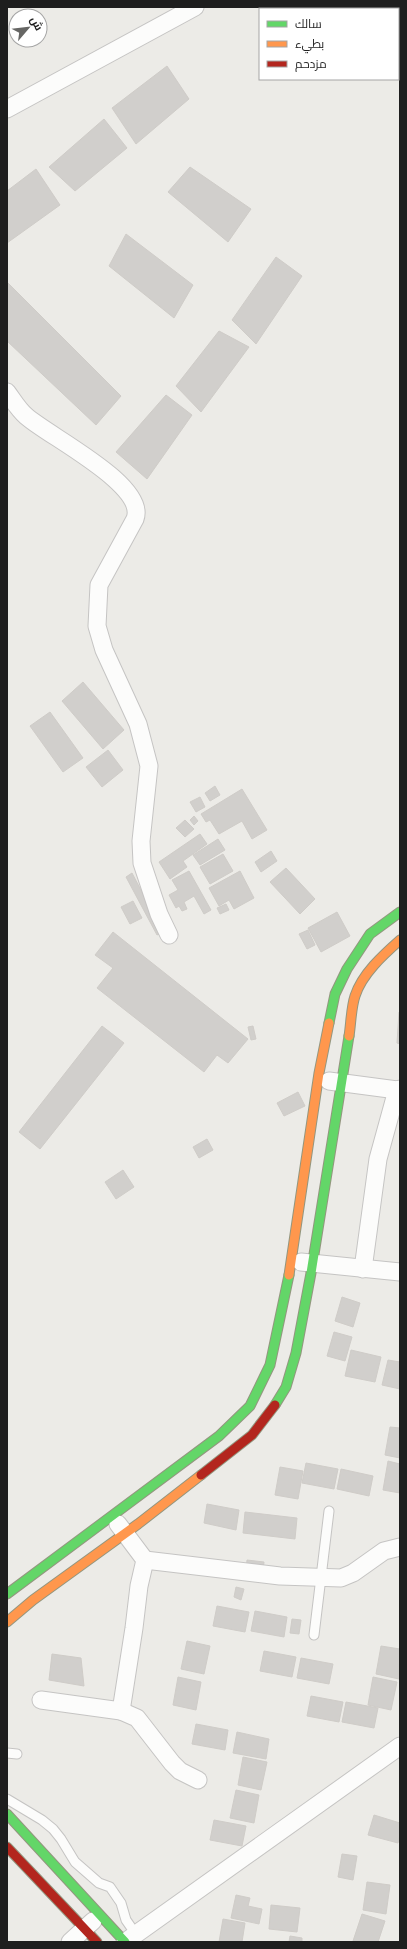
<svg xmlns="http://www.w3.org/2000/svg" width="407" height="1949" font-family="'Varela Round',Cairo,sans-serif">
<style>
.building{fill:#d1cfcc;stroke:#cfccc8}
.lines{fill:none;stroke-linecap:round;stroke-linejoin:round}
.lane-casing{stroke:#c5c4c3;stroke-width:11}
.street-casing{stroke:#c5c4c3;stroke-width:19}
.fast-casing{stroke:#93967f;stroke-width:11}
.slow-casing{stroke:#93967f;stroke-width:11}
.jam-casing{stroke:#93967f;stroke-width:11}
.lane{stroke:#fcfcfb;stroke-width:9}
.street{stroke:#fcfcfb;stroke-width:17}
.fast{stroke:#63d668;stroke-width:9}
.slow{stroke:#ff974d;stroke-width:9}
.jam{stroke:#b3261e;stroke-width:9}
</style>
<rect width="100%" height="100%" fill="#ecebe7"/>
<g class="building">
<path d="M286,7H373L370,9H287Z"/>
<path d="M167,66L189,99L136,144L112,108Z"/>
<path d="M104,119L127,148L75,191L49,167Z"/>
<path d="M190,167L251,209L228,242L168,192Z"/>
<path d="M36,169L60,205L7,243V191Z"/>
<path d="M126,234L193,285L174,318L109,266Z"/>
<path d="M276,257L302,276L256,344L232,320Z"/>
<path d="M7,282L121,396L96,425L7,341Z"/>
<path d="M219,331L249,347L201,412L176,386Z"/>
<path d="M166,395L192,415L147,479L116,452Z"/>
<path d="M83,682L124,730L103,749L62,701Z"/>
<path d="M50,712L83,758L63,772L30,726Z"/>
<path d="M108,750L123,770L102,787L86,767Z"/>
<path d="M215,786L220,795L210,801L205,793Z"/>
<path d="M242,789L267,830L252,839L242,821L219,834L210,820L206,822L201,814Z"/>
<path d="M200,797L205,807L196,812L190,802Z"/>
<path d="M194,816L198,821L194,825L190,820Z"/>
<path d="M185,820L194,829L185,837L176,828Z"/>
<path d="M200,834L207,844L183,861L187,867L170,879L159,862Z"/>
<path d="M218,839L225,850L200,865L193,855Z"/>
<path d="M271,851L277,861L261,872L255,862Z"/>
<path d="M223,854L233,871L210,884L200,867Z"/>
<path d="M286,868L315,899L300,914L270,882Z"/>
<path d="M189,871L211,910L204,914L194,896L184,902L187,909L182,911L179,906L176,908L169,895L178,890L172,880Z"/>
<path d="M240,871L254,898L234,909L229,900L219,906L209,888Z"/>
<path d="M132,873L163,932L157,935L126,877Z"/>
<path d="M133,901L142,918L130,924L121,907Z"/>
<path d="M226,904L229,910L220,914L217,908Z"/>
<path d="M337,912L350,936L321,952L308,928Z"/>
<path d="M308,930L315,945L307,949L299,934Z"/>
<path d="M113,932L248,1039L228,1063L217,1055L204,1072L97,988L113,968L95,955Z"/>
<path d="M399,1012H400V1044L397,1043Z"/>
<path d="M102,1026L124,1043L40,1149L19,1132Z"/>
<path d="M253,1026L256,1039L251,1040L248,1027Z"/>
<path d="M298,1092L305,1106L284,1116L277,1103Z"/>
<path d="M207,1139L213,1150L199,1158L193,1147Z"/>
<path d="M123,1170L134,1187L116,1199L105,1182Z"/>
<path d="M342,1297L360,1303L353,1327L335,1321Z"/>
<path d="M334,1332L352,1337L345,1361L327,1356Z"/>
<path d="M351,1350L381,1357L375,1382L345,1376Z"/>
<path d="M388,1360L400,1362V1389L382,1385Z"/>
<path d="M390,1427L400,1428V1458L385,1455Z"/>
<path d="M388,1461L400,1464V1493L383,1490Z"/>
<path d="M306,1463L338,1469L334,1489L302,1483Z"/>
<path d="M280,1467L303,1471L298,1499L275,1495Z"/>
<path d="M341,1469L373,1476L369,1496L337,1489Z"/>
<path d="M207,1504L239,1510L236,1530L204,1523Z"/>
<path d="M245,1512L297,1518L295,1539L243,1533Z"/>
<path d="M247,1560L264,1562L263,1572L246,1570Z"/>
<path d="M236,1587L244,1589L241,1600L234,1597Z"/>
<path d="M217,1606L249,1612L245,1632L213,1626Z"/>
<path d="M255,1611L287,1617L284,1637L251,1631Z"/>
<path d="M292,1619L301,1620L299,1634L290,1633Z"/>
<path d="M187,1641L210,1646L204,1674L181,1669Z"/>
<path d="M381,1646L400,1649L399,1679L376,1674Z"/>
<path d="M264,1651L296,1657L292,1677L260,1671Z"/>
<path d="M52,1654L81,1658L84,1686L49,1680Z"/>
<path d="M301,1658L333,1664L329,1684L297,1678Z"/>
<path d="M178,1677L201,1682L196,1710L173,1705Z"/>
<path d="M373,1677L397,1682L391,1710L368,1705Z"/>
<path d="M311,1696L343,1702L339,1722L307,1716Z"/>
<path d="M346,1702L378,1708L374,1728L342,1722Z"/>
<path d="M196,1724L228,1730L225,1750L192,1744Z"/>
<path d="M237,1732L269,1739L266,1759L233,1753Z"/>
<path d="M243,1757L267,1762L261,1790L238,1785Z"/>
<path d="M236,1790L259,1795L254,1823L230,1818Z"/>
<path d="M374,1815L400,1823V1835L398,1843L368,1835Z"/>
<path d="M214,1820L246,1826L242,1846L210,1840Z"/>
<path d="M342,1854L357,1856L353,1880L338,1877Z"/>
<path d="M367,1882L390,1885L386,1914L363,1910Z"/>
<path d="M236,1895L250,1898L248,1906L262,1909L259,1924L231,1918Z"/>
<path d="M271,1905L300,1908L297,1932L269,1929Z"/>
<path d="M362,1914L385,1921L378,1942L353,1941Z"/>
<path d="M223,1919L245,1923L242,1942H219Z"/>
<path d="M290,1936L302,1938V1942H289Z"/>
</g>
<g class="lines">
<defs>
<g id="lane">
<path d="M314,1635L329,1511"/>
<path d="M7,1753L17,1754"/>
<path d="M7,1799L42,1820L53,1829L61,1839L75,1862L99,1883L110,1887L121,1903L126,1920L135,1933"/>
</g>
<g id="street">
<path d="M7,109L195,7"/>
<path d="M7,392C13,400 18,409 26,416C48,436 148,485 135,519L99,585L97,626L104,650L138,724L149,766L141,841L142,863L159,914L169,935"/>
<path d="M329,1081L397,1090L400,1089"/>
<path d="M301,1262L400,1272"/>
<path d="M363,1269L378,1159L397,1090"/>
<path d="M145,1560L280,1576L341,1578L353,1573L384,1551L400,1547"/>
<path d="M41,1700L121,1711L134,1628L139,1586L145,1560L118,1524"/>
<path d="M121,1711L137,1718L172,1763L180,1771L198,1780"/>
<path d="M70,1942L93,1921"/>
<path d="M125,1942L400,1746"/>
</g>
<g id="fast">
<path d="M329,1023L335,994L347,969L370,934L400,912"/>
<path d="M275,1405L286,1387L296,1353L311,1273L349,1036"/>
<path d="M7,1594L219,1436L250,1406L270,1365L289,1275"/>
<path d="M7,1814L125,1942"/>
</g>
<g id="slow">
<path d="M349,1036C351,1024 351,1008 355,996C362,974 383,955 400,940"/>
<path d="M289,1275L319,1073L329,1023"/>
<path d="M7,1622L33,1600L138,1524L201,1475"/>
</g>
<g id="jam">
<path d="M201,1475L252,1435L275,1405"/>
<path d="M7,1847L97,1942"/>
</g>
</defs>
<use href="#lane" class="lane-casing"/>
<use href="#street" class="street-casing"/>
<use href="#fast" class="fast-casing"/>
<use href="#slow" class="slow-casing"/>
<use href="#jam" class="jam-casing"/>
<use href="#lane" class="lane"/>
<use href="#street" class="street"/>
<use href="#fast" class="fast"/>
<use href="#slow" class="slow"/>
<use href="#jam" class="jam"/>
</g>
<rect width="407" height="1949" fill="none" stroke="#1e1e1e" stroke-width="16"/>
<rect x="259" y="8" width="140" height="72" fill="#ffffff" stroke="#a5a5a5"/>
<rect x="267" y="21" width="20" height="6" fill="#63d668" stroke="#a5a5a5"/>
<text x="295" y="28" font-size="12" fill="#1e1e1e">سالك</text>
<rect x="267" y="41" width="20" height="6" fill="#ff974d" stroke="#a5a5a5"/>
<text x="295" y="48" font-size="12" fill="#1e1e1e">بطيء</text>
<rect x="267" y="61" width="20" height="6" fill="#b3261e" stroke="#a5a5a5"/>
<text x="295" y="68" font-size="12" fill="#1e1e1e">مزدحم</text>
<g transform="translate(28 28) rotate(62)"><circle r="19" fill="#ffffff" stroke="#a5a5a5"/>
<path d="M0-3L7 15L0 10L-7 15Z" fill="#666664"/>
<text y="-6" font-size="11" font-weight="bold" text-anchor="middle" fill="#1e1e1e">ش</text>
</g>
</svg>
